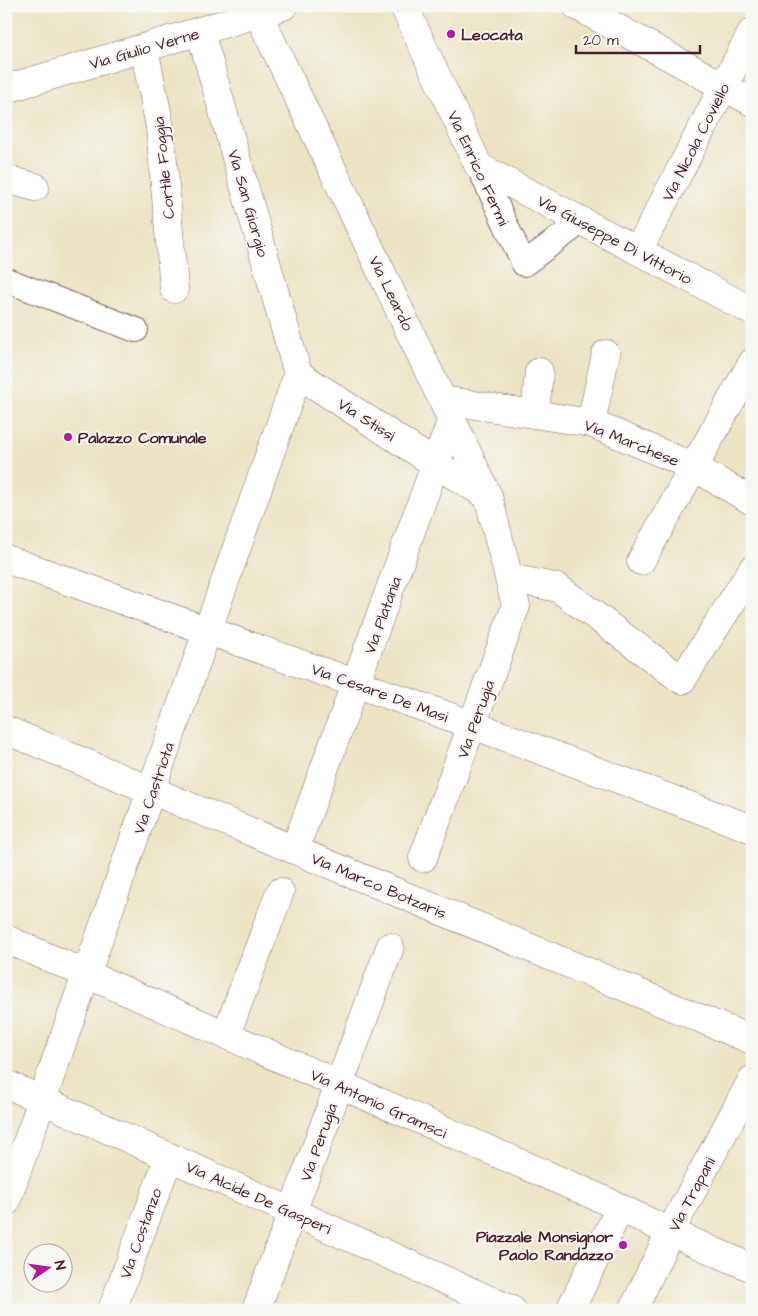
<svg xmlns="http://www.w3.org/2000/svg" width="758" height="1316" font-family="'Architects Daughter',sans-serif">
<style>
.lines{fill:none;stroke-linecap:round;stroke-linejoin:round}
.pedestrian-casing{stroke:#836461;stroke-width:26}
.minor-casing{stroke:#836461;stroke-width:29}
.pedestrian{stroke:#fff;stroke-width:24}
.minor{stroke:#fff;stroke-width:28}
.poi-dot{fill:#b5179e;stroke:#f6f6f2;stroke-width:2}
.labels{text-anchor:middle;stroke-width:4;stroke-linejoin:round;paint-order:stroke}
.poi-label{font-size:16px;font-weight:bold;fill:#4a1f2b;stroke:#f6f6f2;text-anchor:start}
.street-label{font-size:16px;fill:#4a1f2b;stroke:#f6f6f2}
</style>
<rect width="100%" height="100%" fill="#f6f6f2"/>
<filter id="ink" filterUnits="userSpaceOnUse"><feTurbulence type="fractalNoise" baseFrequency=".02" numOctaves="2"/><feDisplacementMap in="SourceGraphic" scale="10" xChannelSelector="R" yChannelSelector="G"/><feConvolveMatrix kernelMatrix="1 2 1 2 8 2 1 2 1" color-interpolation-filters="sRGB"/></filter>
<filter id="wash" filterUnits="userSpaceOnUse"><feTurbulence type="fractalNoise" baseFrequency=".0096" numOctaves="4" result="noise"/><feDisplacementMap in="SourceGraphic" scale="20" xChannelSelector="R" yChannelSelector="G"/><feGaussianBlur stdDeviation="1.12" result="paint"/><feColorMatrix in="noise" values="0 0 0 0 0 0 0 0 0 0 0 0 0 0 0 0 0 1.4 0 .05"/><feComposite in="paint" operator="in"/></filter>
<g filter="url(#wash)">
<rect width="100%" height="100%" fill="#ece3c4"/>
</g>
<g filter="url(#ink)">
<g class="lines">
<defs>
<g id="pedestrian">
<path d="M479,167L524,264L582,221"/>
<path d="M6,280L136,330"/>
</g>
<g id="minor">
<path d="M404,6L479,167L752,311"/>
<path d="M577,6L752,102"/>
<path d="M258,13L488,496L516,606L423,858"/>
<path d="M200,31L298,374"/>
<path d="M144,48L160,127L174,289"/>
<path d="M6,89L283,6"/>
<path d="M6,179L35,187"/>
<path d="M638,251L752,32"/>
<path d="M298,374L437,465L488,496"/>
<path d="M443,400L591,423L694,467L752,501"/>
<path d="M535,414L539,372"/>
<path d="M591,423L606,354"/>
<path d="M6,559L473,725L752,829"/>
<path d="M641,561L752,363"/>
<path d="M511,578L558,588L682,680L752,570"/>
<path d="M6,730L752,1040"/>
<path d="M295,849L452,419"/>
<path d="M6,939L602,1199L670,1232L752,1268"/>
<path d="M226,1035L280,892"/>
<path d="M6,1084L512,1310"/>
<path d="M6,1202L298,374"/>
<path d="M112,1310L169,1157"/>
<path d="M256,1310L390,947"/>
<path d="M570,1310L620,1208"/>
<path d="M633,1310L670,1232L752,1080"/>
</g>
</defs>
<use href="#pedestrian" class="pedestrian-casing"/>
<use href="#minor" class="minor-casing"/>
<use href="#pedestrian" class="pedestrian"/>
<use href="#minor" class="minor"/>
</g>
</g>
<g class="poi-dot">
<circle cx="451" cy="34" r="5"/>
<circle cx="68" cy="437" r="5"/>
<circle cx="623" cy="1245" r="5"/>
</g>
<g class="labels">
<g class="poi-label">
<text x="461" y="40">Leocata</text>
<text x="78" y="443">Palazzo Comunale</text>
<text x="613" y="1242" text-anchor="end">Piazzale Monsignor<tspan x="613" dy="18">Paolo Randazzo</tspan></text>
</g>
<g class="street-label">
<text transform="translate(144 48) rotate(-16)" y="6">Via Giulio Verne</text>
<text transform="translate(695 142) rotate(-63)" y="6">Via Nicola Coviello</text>
<text transform="translate(163 168) rotate(-96)" y="6">Cortile Foggia</text>
<text transform="translate(479 168) rotate(65)" y="6">Via Enrico Fermi</text>
<text transform="translate(249 203) rotate(74)" y="6">Via San Giorgio</text>
<text transform="translate(615 239) rotate(28)" y="6">Via Giuseppe Di Vittorio</text>
<text transform="translate(392 293) rotate(64)" y="6">Via Leardo</text>
<text transform="translate(367 419) rotate(33)" y="6">Via Stissi</text>
<text transform="translate(632 442) rotate(22)" y="6">Via Marchese</text>
<text transform="translate(382 615) rotate(-70)" y="6">Via Platania</text>
<text transform="translate(380 692) rotate(20)" y="6">Via Cesare De Masi</text>
<text transform="translate(475 719) rotate(-70)" y="6">Via Perugia</text>
<text transform="translate(153 788) rotate(-71)" y="6">Via Castriota</text>
<text transform="translate(379 885) rotate(23)" y="6">Via Marco Botzaris</text>
<text transform="translate(379 1103) rotate(24)" y="6">Via Antonio Gramsci</text>
<text transform="translate(318 1142) rotate(-70)" y="6">Via Perugia</text>
<text transform="translate(691 1194) rotate(-62)" y="6">Via Trapani</text>
<text transform="translate(259 1197) rotate(24)" y="6">Via Alcide De Gasperi</text>
<text transform="translate(140 1233) rotate(-70)" y="6">Via Costanzo</text>
</g>
</g>
<rect width="758" height="1316" fill="none" stroke="#f6f6f2" stroke-width="25"/>
<g transform="translate(48 1268) rotate(77)"><circle r="24" fill="#f6f6f2" stroke="#b1a0a2"/>
<path d="M0-4L9 19L0 12L-9 19Z" fill="#b5179e"/>
<text y="-8" font-size="14" font-weight="bold" text-anchor="middle" fill="#4a1f2b">N</text>
</g>
<path d="M576 45v8h124v-8" fill="none" stroke="#4a1f2b" stroke-width="2.5"/>
<text x="583" y="45" font-size="15" fill="#4a1f2b" stroke="#f6f6f2" stroke-width="4" paint-order="stroke">20 m</text>
</svg>
